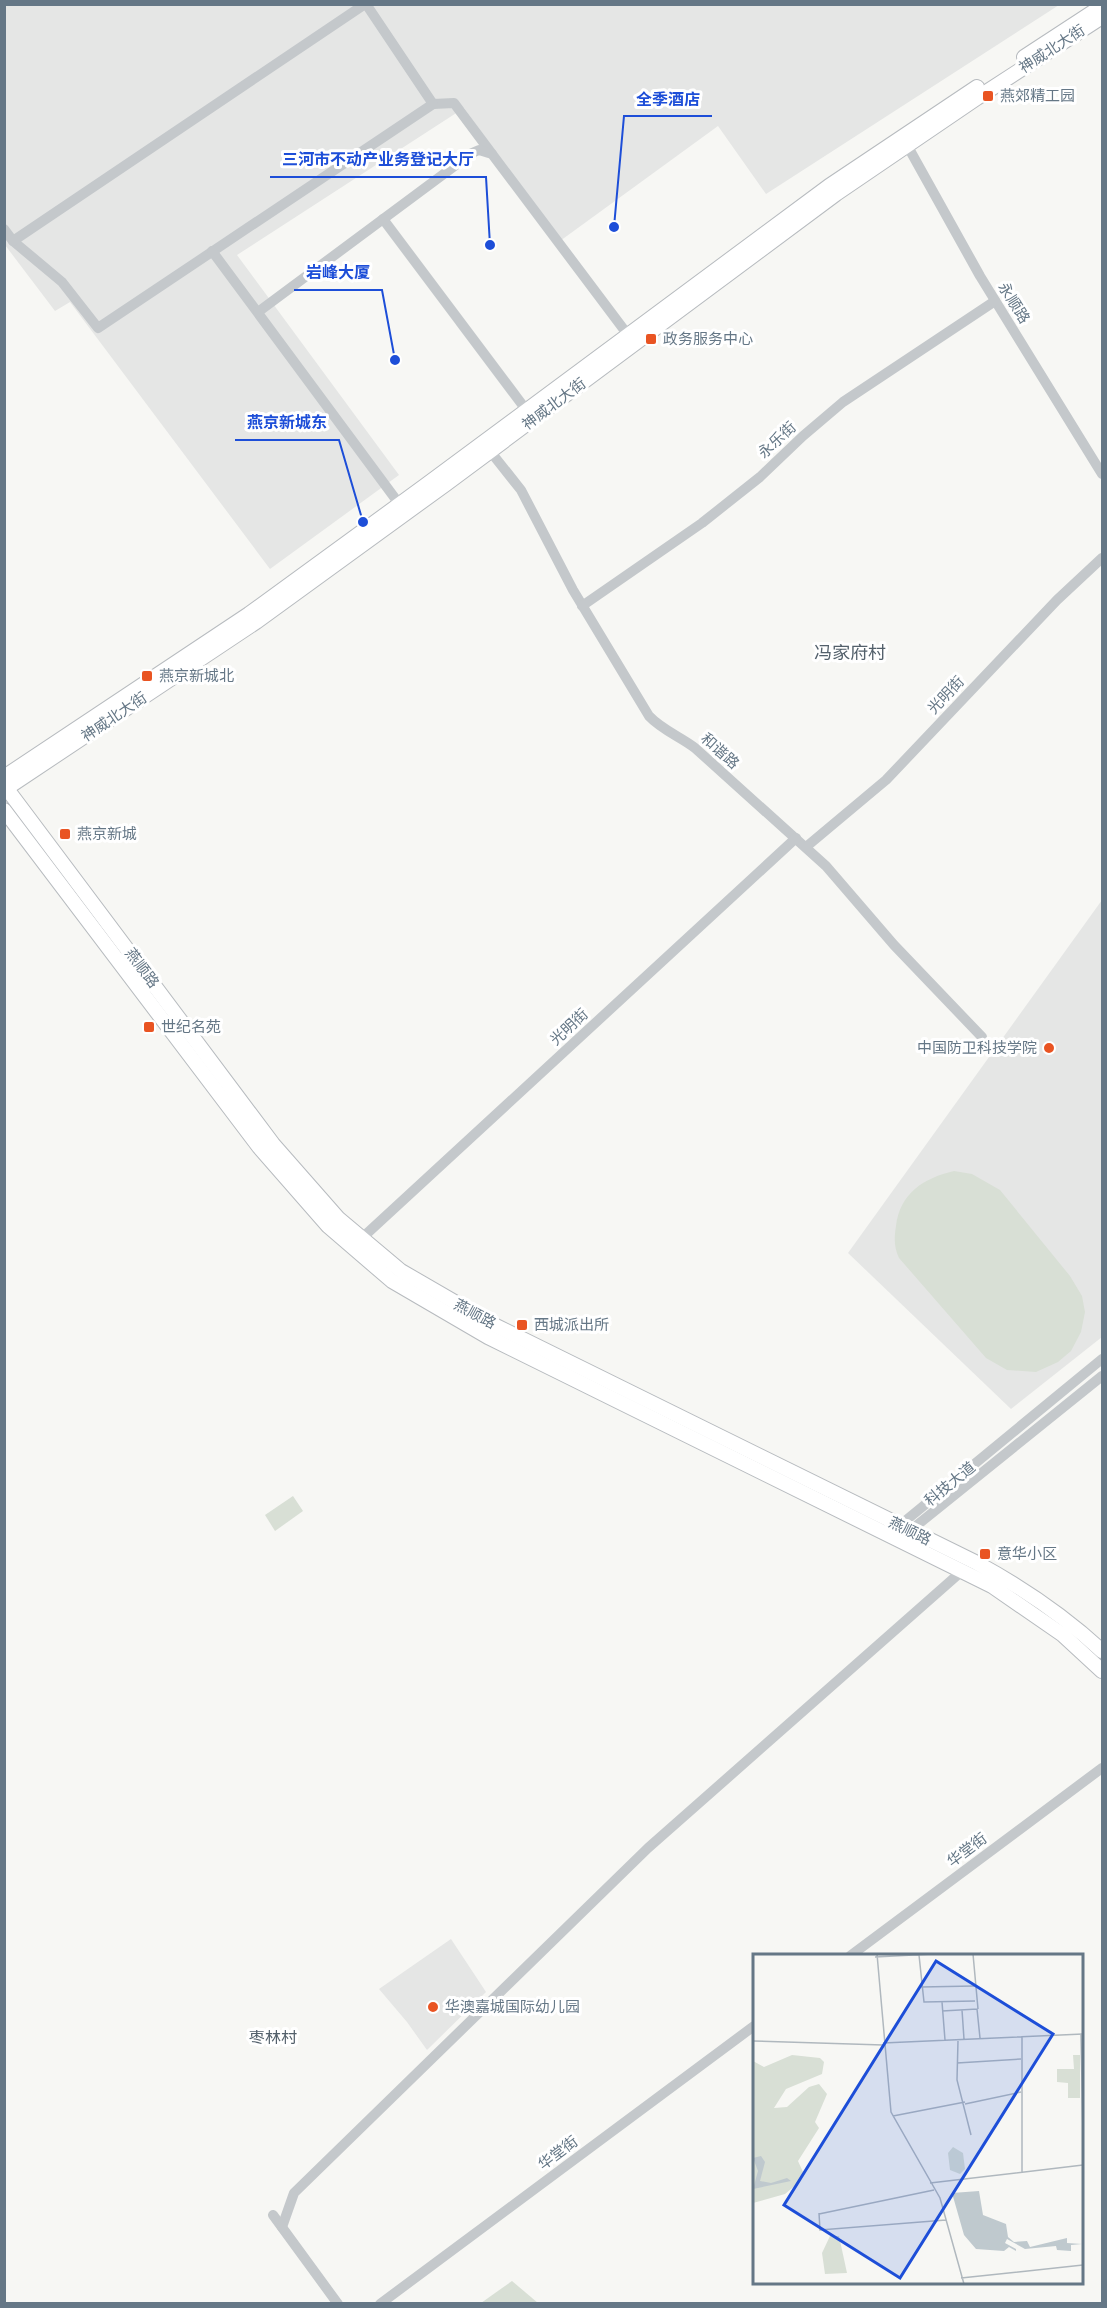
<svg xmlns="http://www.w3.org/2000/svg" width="1107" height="2308" font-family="Overpass,'Noto Sans SC',sans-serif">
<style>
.built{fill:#e5e6e5}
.green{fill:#d8dfd5}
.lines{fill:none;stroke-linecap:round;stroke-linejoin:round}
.major-casing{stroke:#b7bbbf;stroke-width:16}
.minor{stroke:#c4c8cb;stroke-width:10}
.major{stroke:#fff;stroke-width:14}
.poi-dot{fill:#e95422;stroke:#fff;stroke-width:2}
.labels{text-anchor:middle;stroke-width:6;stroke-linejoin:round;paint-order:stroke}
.street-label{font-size:15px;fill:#657786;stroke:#fff}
.poi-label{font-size:15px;fill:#657786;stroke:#fff;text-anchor:start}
.neighbourhood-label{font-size:16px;fill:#53606b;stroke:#fff}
.quarter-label{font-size:18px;fill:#53606b;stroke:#fff}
.inset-road{fill:none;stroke:#b0b8be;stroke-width:1.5}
.view{fill:#1d4ed8;fill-opacity:0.15;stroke:#1d4ed8;stroke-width:3}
.inset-edge{fill:none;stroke:#657786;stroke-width:3}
.leader{fill:none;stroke:#1d4ed8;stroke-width:2}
.callout-dot{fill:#1d4ed8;stroke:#fff;stroke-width:2}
.callout-label{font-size:16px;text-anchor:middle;font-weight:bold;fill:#1d4ed8;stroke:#fff;stroke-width:6;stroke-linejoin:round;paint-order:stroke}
</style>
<rect width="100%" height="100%" fill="#f7f7f4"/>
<g class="built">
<path d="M5,5H1059L766,194L718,126L560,241L464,108L237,255L399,475L270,569L70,302L55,311L5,245Z"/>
<path d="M1102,900V1337L1011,1409L848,1253Z"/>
<path d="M451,1939L486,1992L427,2050L407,2022L379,1989Z"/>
</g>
<g class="green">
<path d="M954,1171L972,1174L1000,1190L1070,1276L1082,1296L1085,1312L1081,1332L1071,1351L1058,1362L1036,1372L1007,1370L986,1358L899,1258C894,1247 894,1238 896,1226C900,1193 924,1178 954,1171Z"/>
<path d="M293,1496L303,1511L275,1531L265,1515Z"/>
<path d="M512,2281L538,2303H481Z"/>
</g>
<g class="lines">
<defs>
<g id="major">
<path d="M1024,57L1102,6"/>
<path d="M4,777L249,614L426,485L829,186L977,87"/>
<path d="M4,785L273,1144L338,1218L401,1271L496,1326L977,1563C1023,1588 1064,1616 1102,1651"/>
<path d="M4,790L256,622L446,484L836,194L977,98L1102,17"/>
<path d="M4,810L259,1147L328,1226L392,1281L488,1337L992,1586L1063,1635L1102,1671"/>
</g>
</defs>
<use href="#major" class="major-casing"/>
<g class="minor">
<path d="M366,4L433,104L454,103L492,154"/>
<path d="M907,145L980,276L1102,474"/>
<path d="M383,219L527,411"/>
<path d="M4,229L13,241L62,282L98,328L433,104"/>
<path d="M13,241L365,4"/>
<path d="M212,251L400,505"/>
<path d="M258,312L472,153L479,150L492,154L628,335"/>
<path d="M490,451L521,490L573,590L649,716C662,730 681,737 695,748L826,866L894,945L982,1037"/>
<path d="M582,606L702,523L760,477L803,436L843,402L995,301"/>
<path d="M806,847L886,780L1057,600L1102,558"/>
<path d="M362,1238L796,838"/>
<path d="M899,1526L1102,1359"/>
<path d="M906,1534L1102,1376"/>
<path d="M850,1956L1102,1768"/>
<path d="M273,2215L338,2304"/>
<path d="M282,2227L294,2193L648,1848L962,1571"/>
<path d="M380,2304L754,2026"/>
</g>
<use href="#major" class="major"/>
</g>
<g class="poi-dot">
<rect x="982" y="90" width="12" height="12" rx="3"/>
<rect x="645" y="333" width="12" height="12" rx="3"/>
<rect x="141" y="670" width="12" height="12" rx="3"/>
<rect x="59" y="828" width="12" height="12" rx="3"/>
<rect x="143" y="1021" width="12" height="12" rx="3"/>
<circle cx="1049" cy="1048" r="6"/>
<rect x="516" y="1319" width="12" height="12" rx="3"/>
<rect x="979" y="1548" width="12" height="12" rx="3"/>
<circle cx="433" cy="2007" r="6"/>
</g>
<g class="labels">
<g class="street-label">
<text transform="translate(1052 49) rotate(-33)" y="5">神威北大街</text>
<text transform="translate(1014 303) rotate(58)" y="5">永顺路</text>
<text transform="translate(554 404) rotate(-37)" y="5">神威北大街</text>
<text transform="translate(777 440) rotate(-43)" y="5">永乐街</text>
<text transform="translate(946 695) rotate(-47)" y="5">光明街</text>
<text transform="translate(114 717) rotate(-34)" y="5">神威北大街</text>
<text transform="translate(720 751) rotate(42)" y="5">和谐路</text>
<text transform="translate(142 968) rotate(53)" y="5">燕顺路</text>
<text transform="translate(569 1027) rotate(-43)" y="5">光明街</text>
<text transform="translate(475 1314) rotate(28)" y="5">燕顺路</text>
<text transform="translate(950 1484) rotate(-39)" y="5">科技大道</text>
<text transform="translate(910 1531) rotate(26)" y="5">燕顺路</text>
<text transform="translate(967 1850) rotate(-37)" y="5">华堂街</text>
<text transform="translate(558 2153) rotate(-37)" y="5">华堂街</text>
</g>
<g class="poi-label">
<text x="1000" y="101">燕郊精工园</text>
<text x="663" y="344">政务服务中心</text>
<text x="159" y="681">燕京新城北</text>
<text x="77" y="839">燕京新城</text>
<text x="161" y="1032">世纪名苑</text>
<text x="1037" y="1053" text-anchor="end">中国防卫科技学院</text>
<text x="534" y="1330">西城派出所</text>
<text x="997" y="1559">意华小区</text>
<text x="445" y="2012">华澳嘉城国际幼儿园</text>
</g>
<g class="neighbourhood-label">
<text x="273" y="2043">枣林村</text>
</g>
<g class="quarter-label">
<text x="850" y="659">冯家府村</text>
</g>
</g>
<g transform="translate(753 1954)">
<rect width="330" height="330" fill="#f7f7f4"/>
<path d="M39,101L67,104L71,108L69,120L33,135L21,154L34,153L56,133L66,130L74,140L62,168L66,174L45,207L50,218L44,230L32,240L0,249V107L11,113ZM320,101H327V144H315V129L304,128V115H321ZM200,193L210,199L212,215L207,220L197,216L195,199ZM77,282H86L94,319L72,320L69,299Z" fill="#d8dfd5"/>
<path d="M8,202L12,208L7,227L18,229L34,224L38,227L0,235L5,217L0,204ZM226,237L230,261L253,270L255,283L261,288L274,287L277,293L314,284V289L329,290L318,291V297L304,296L303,292L272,295L254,285L252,289L263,295V297L256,293L251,297L223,295L211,281L199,239Z" fill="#bfc9ce"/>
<path class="inset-road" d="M124,0L138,158L187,244L211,330M220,0L225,55M166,1L171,48L222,47M122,3L180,0M168,33L221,32M189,48L192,86M209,56L211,85M189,57L224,55L227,84M328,81L330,182M269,82V218M0,87L130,91M205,87L204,126L218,181M130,89L330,80M204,109L268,105M212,150L268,138M140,162L212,148M177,229L330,211M66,259L67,276L193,266M66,260L181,236M208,324L330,311"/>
<path class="view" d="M183,7L300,80L147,324L31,251Z"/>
<rect width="330" height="330" class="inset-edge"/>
</g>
<path class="leader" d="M614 227L624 116H712M490 245L486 177H270M395 360L382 290H294M363 522L339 440H235"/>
<g class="callout-dot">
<circle cx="614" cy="227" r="6"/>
<circle cx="490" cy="245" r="6"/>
<circle cx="395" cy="360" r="6"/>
<circle cx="363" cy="522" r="6"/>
</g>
<g class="callout-label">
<text x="668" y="105">全季酒店</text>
<text x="378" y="165">三河市不动产业务登记大厅</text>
<text x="338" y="278">岩峰大厦</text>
<text x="287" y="428">燕京新城东</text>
</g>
<rect width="1107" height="2308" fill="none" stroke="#657786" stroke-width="12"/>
</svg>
